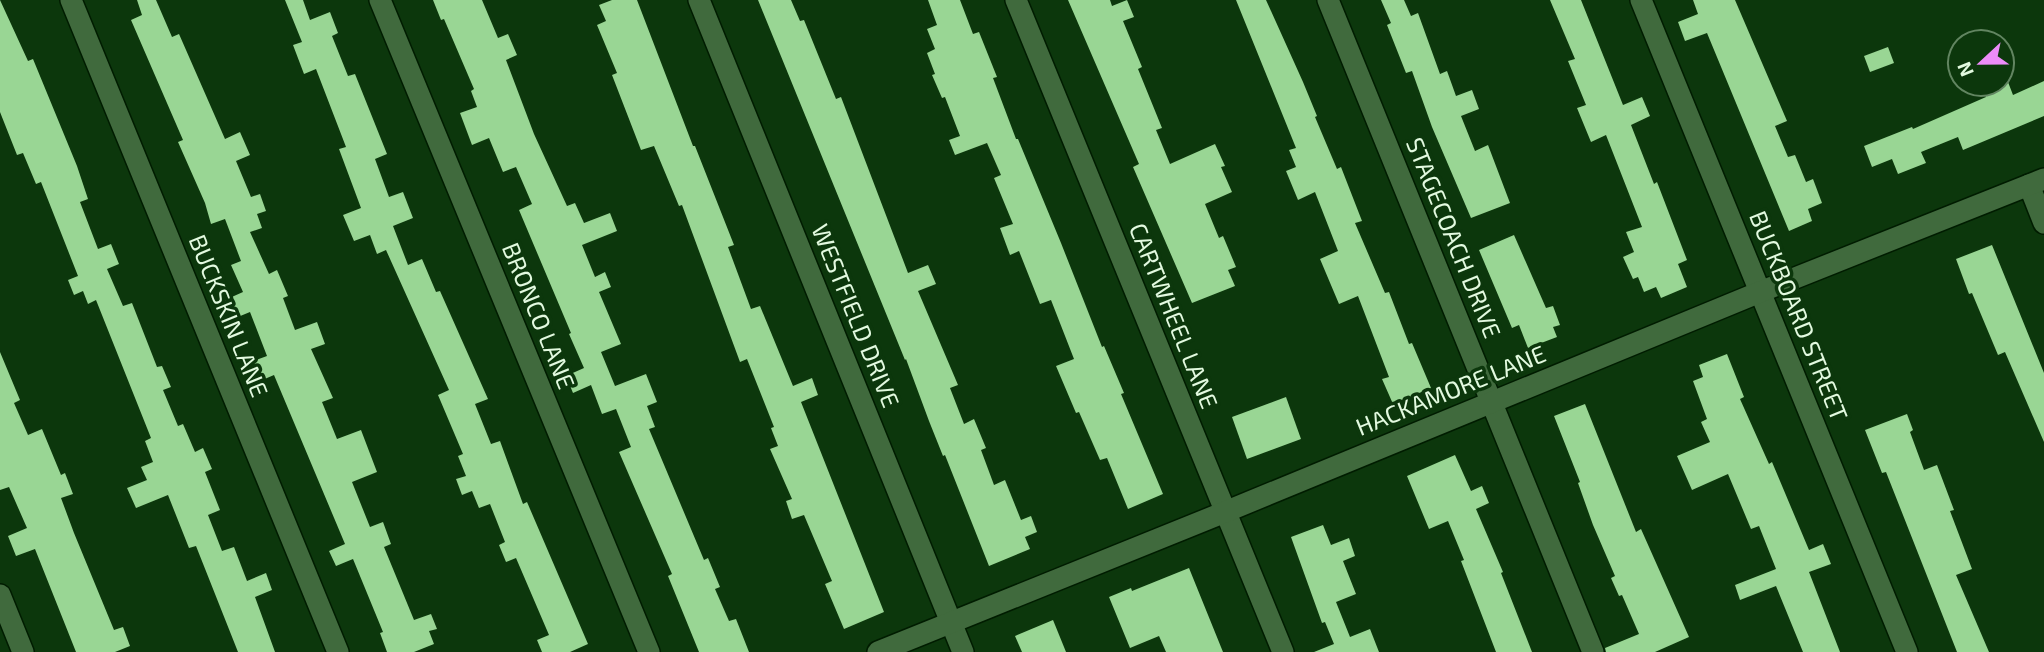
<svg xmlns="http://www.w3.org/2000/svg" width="2044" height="652" font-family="'Exo 2',sans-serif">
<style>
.building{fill:#99d694}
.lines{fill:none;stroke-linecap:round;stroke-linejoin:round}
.street-casing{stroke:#001c00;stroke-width:24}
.street{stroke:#406a3d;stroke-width:21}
.labels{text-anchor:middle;stroke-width:7;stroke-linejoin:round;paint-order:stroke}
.street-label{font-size:24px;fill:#e3fae0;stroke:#0c370c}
</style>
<rect width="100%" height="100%" fill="#0c370c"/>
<g class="building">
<path d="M0,0L28,61L33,59L77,166L88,199L80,202L98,249L111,244L119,264L107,269L123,306L132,303L157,367L162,366L171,387L163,390L178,426L183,424L195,452L203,448L212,469L205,472L220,510L208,515L222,551L234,547L247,581L266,573L272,590L255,597L275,652H238L196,546L189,548L168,495L136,508L127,488L147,480L141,467L153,462L145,441L151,438L96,300L88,304L83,291L74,295L68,280L78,276L41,182L36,184L23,153L17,155L0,112Z"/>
<path d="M137,0H156L172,37L179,34L225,139L240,132L250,155L236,161L251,197L260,194L266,211L257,214L262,228L250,232L269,274L277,270L288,296L283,298L295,330L317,322L325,344L311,349L333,398L322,402L337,439L361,430L377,472L352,482L370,527L383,522L391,544L384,547L414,620L431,614L437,629L429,631L434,644L414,652H387L380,633L383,632L353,559L336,566L329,551L345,544L274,375L260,381L253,361L267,356L250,312L233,319L225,300L243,292L231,265L241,261L225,219L211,224L205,203L178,142L183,140L131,20L142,15Z"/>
<path d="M285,0H303L310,20L330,12L338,33L332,36L348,76L355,74L387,154L375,159L389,197L403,192L413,218L393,226L408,265L422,259L436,292L440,291L488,399L475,404L491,444L500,441L523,504L527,502L588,644L570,652H542L537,640L549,635L516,558L506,562L499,545L505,542L490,504L479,508L472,491L462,495L456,479L466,476L458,456L463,454L438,395L449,390L386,250L377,254L370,235L354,241L343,215L361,208L339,149L346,147L316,69L304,74L293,45L302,42Z"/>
<path d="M433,0H482L498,38L508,34L517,55L506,60L534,134L567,206L575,203L584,223L610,213L617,231L582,245L595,277L605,272L611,287L599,292L621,344L601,352L615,386L646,374L657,402L647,406L655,427L649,429L704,560L708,558L720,587L715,589L729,621L736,619L749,652H699L668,576L672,574L619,452L631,447L616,409L602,414L591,385L573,393L566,376L584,368L569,334L571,333L519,210L532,204L516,167L503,172L489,138L472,145L460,113L477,107L471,91L474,89L444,19L441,20Z"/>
<path d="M612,0H637L693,146H695L734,245L728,247L751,309L760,306L793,386L812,378L818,395L801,402L884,612L844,629L825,584L832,581L804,515L792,519L786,501L792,499L770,449L778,446L771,428L774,427L747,359L740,362L682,205L679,206L654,146L641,150L612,75L617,73L597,25L606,21L599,5Z"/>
<path d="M758,0H791L800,21L804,20L836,99L841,97L908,273L928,265L936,284L918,291L958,385L950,388L964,424L974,419L986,448L981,450L994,485L1005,480L1021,520L1031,516L1037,532L1025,537L1030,549L989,566L945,455L943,456L929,421L906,359L905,360Z"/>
<path d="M928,0H960L973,34L979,32L997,77L993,78L1016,139H1018L1061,243L1102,347L1104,346L1124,393L1121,394L1163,494L1128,509L1107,458L1100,460L1079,412L1076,413L1056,366L1074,359L1051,300L1040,304L1019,251L1010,255L1000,228L1013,224L994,178L1001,175L987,143L955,155L949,140L960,136L945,97L942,98L932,75L935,74L927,53L935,49L927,29L937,25Z"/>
<path d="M1068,0H1110L1112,6L1127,0L1134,17L1123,21L1142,67L1138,69L1162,128L1156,130L1170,164L1215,144L1225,166L1221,167L1232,192L1205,204L1219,238L1223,236L1236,267L1228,270L1235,286L1192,303L1133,167L1139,164Z"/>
<path d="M1236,0H1266L1303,82L1317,116L1315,117L1337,169L1341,167L1362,221L1355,223L1385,293L1389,292L1409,344L1412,343L1431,388L1393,404L1382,379L1389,377L1358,296L1339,304L1320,259L1338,251L1315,192L1298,200L1286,171L1296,167L1289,150L1296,148Z"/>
<path d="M1381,0H1404L1411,16L1418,13L1440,74L1447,71L1456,96L1472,90L1479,109L1461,116L1475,151L1488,145L1510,203L1471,218L1432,127L1412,71L1406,73L1387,25L1391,23Z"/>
<path d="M1550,0H1581L1623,105L1642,97L1650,116L1631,125L1654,184L1657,182L1687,260L1678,264L1687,287L1661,298L1656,287L1644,292L1638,277L1633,279L1623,257L1634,252L1626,232L1642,227L1606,135L1591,142L1577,108L1586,105L1568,61L1575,59Z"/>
<path d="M1693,0H1735L1787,121L1775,126L1788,157L1795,155L1806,182L1813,179L1822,203L1808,209L1812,221L1789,231L1707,33L1685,41L1678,22L1698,14Z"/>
<path d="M1888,47L1894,63L1870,72L1864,56Z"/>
<path d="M2044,81V116L1963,150L1958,137L1921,152L1926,163L1898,174L1892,159L1872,167L1864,146L1912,127L1913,129L1986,97L1984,93L2008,82L2013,95Z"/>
<path d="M1514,235L1546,308L1553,306L1560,325L1553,327L1557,337L1528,348L1519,325L1512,328L1479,250Z"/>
<path d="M1992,245L2044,373V442L2005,352L1998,355L1972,293L1969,294L1956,259Z"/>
<path d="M0,352L20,400L14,403L28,435L42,429L61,475L65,473L73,494L61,498L74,533L114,630L123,627L130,646L115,652H76L35,549L16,556L8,536L27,528L9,487L0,490Z"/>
<path d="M1727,354L1744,397L1740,399L1769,464L1772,462L1809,550L1823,544L1831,564L1809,572L1840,652H1803L1776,586L1740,600L1735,585L1776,569L1759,526L1751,529L1728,474L1692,490L1677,456L1710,442L1701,422L1707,419L1693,381L1703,377L1699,365Z"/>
<path d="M1286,397L1301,439L1247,459L1232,417Z"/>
<path d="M1585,404L1636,532L1641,529L1689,637L1655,652H1606L1605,648L1639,634L1622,595L1619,596L1611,578L1615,576L1593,525L1578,483L1580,482L1554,416Z"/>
<path d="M1907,414L1913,430L1910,432L1924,470L1937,465L1954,510L1950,511L1972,569L1956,575L1989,652H1957L1886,472L1882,473L1865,430Z"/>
<path d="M1455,455L1471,491L1482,486L1489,503L1476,509L1503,572L1501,573L1532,652H1496L1461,561L1464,560L1448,521L1429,529L1407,476Z"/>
<path d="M1323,525L1331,545L1349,538L1355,556L1343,561L1356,594L1336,602L1350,637L1370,629L1379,652H1314L1334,644L1325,622L1322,623L1291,537Z"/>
<path d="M1189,568L1223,652H1166L1159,636L1130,648L1109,597L1131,588L1132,591Z"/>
<path d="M1053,620L1066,652H1022L1015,636Z"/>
</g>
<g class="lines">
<defs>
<g id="street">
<path d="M71,0L338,652"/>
<path d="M380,0L649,652"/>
<path d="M699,0L963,652"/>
<path d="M1016,0L1283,652"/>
<path d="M1328,0L1593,652"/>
<path d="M1641,0L1907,652"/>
<path d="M2029,185L2044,223"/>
<path d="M0,595L23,652"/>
<path d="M878,652L1225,512L1760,292L2044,179"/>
</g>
</defs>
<use href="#street" class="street-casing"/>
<use href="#street" class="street"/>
</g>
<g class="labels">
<g class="street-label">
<text transform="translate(1453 238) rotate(68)" y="8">STAGECOACH DRIVE</text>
<text transform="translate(228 316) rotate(68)" y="8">BUCKSKIN LANE</text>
<text transform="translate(538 316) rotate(68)" y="8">BRONCO LANE</text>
<text transform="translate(855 316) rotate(68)" y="8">WESTFIELD DRIVE</text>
<text transform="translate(1173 316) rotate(68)" y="8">CARTWHEEL LANE</text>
<text transform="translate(1798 316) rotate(68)" y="8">BUCKBOARD STREET</text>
<text transform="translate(1451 391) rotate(-22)" y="8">HACKAMORE LANE</text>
</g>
</g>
<g transform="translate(1981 63) rotate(248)"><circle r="33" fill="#0c370c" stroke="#628561" stroke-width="2"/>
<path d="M0-5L12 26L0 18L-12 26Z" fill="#ed8cf9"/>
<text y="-10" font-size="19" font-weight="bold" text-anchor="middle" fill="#e3fae0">N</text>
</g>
</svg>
